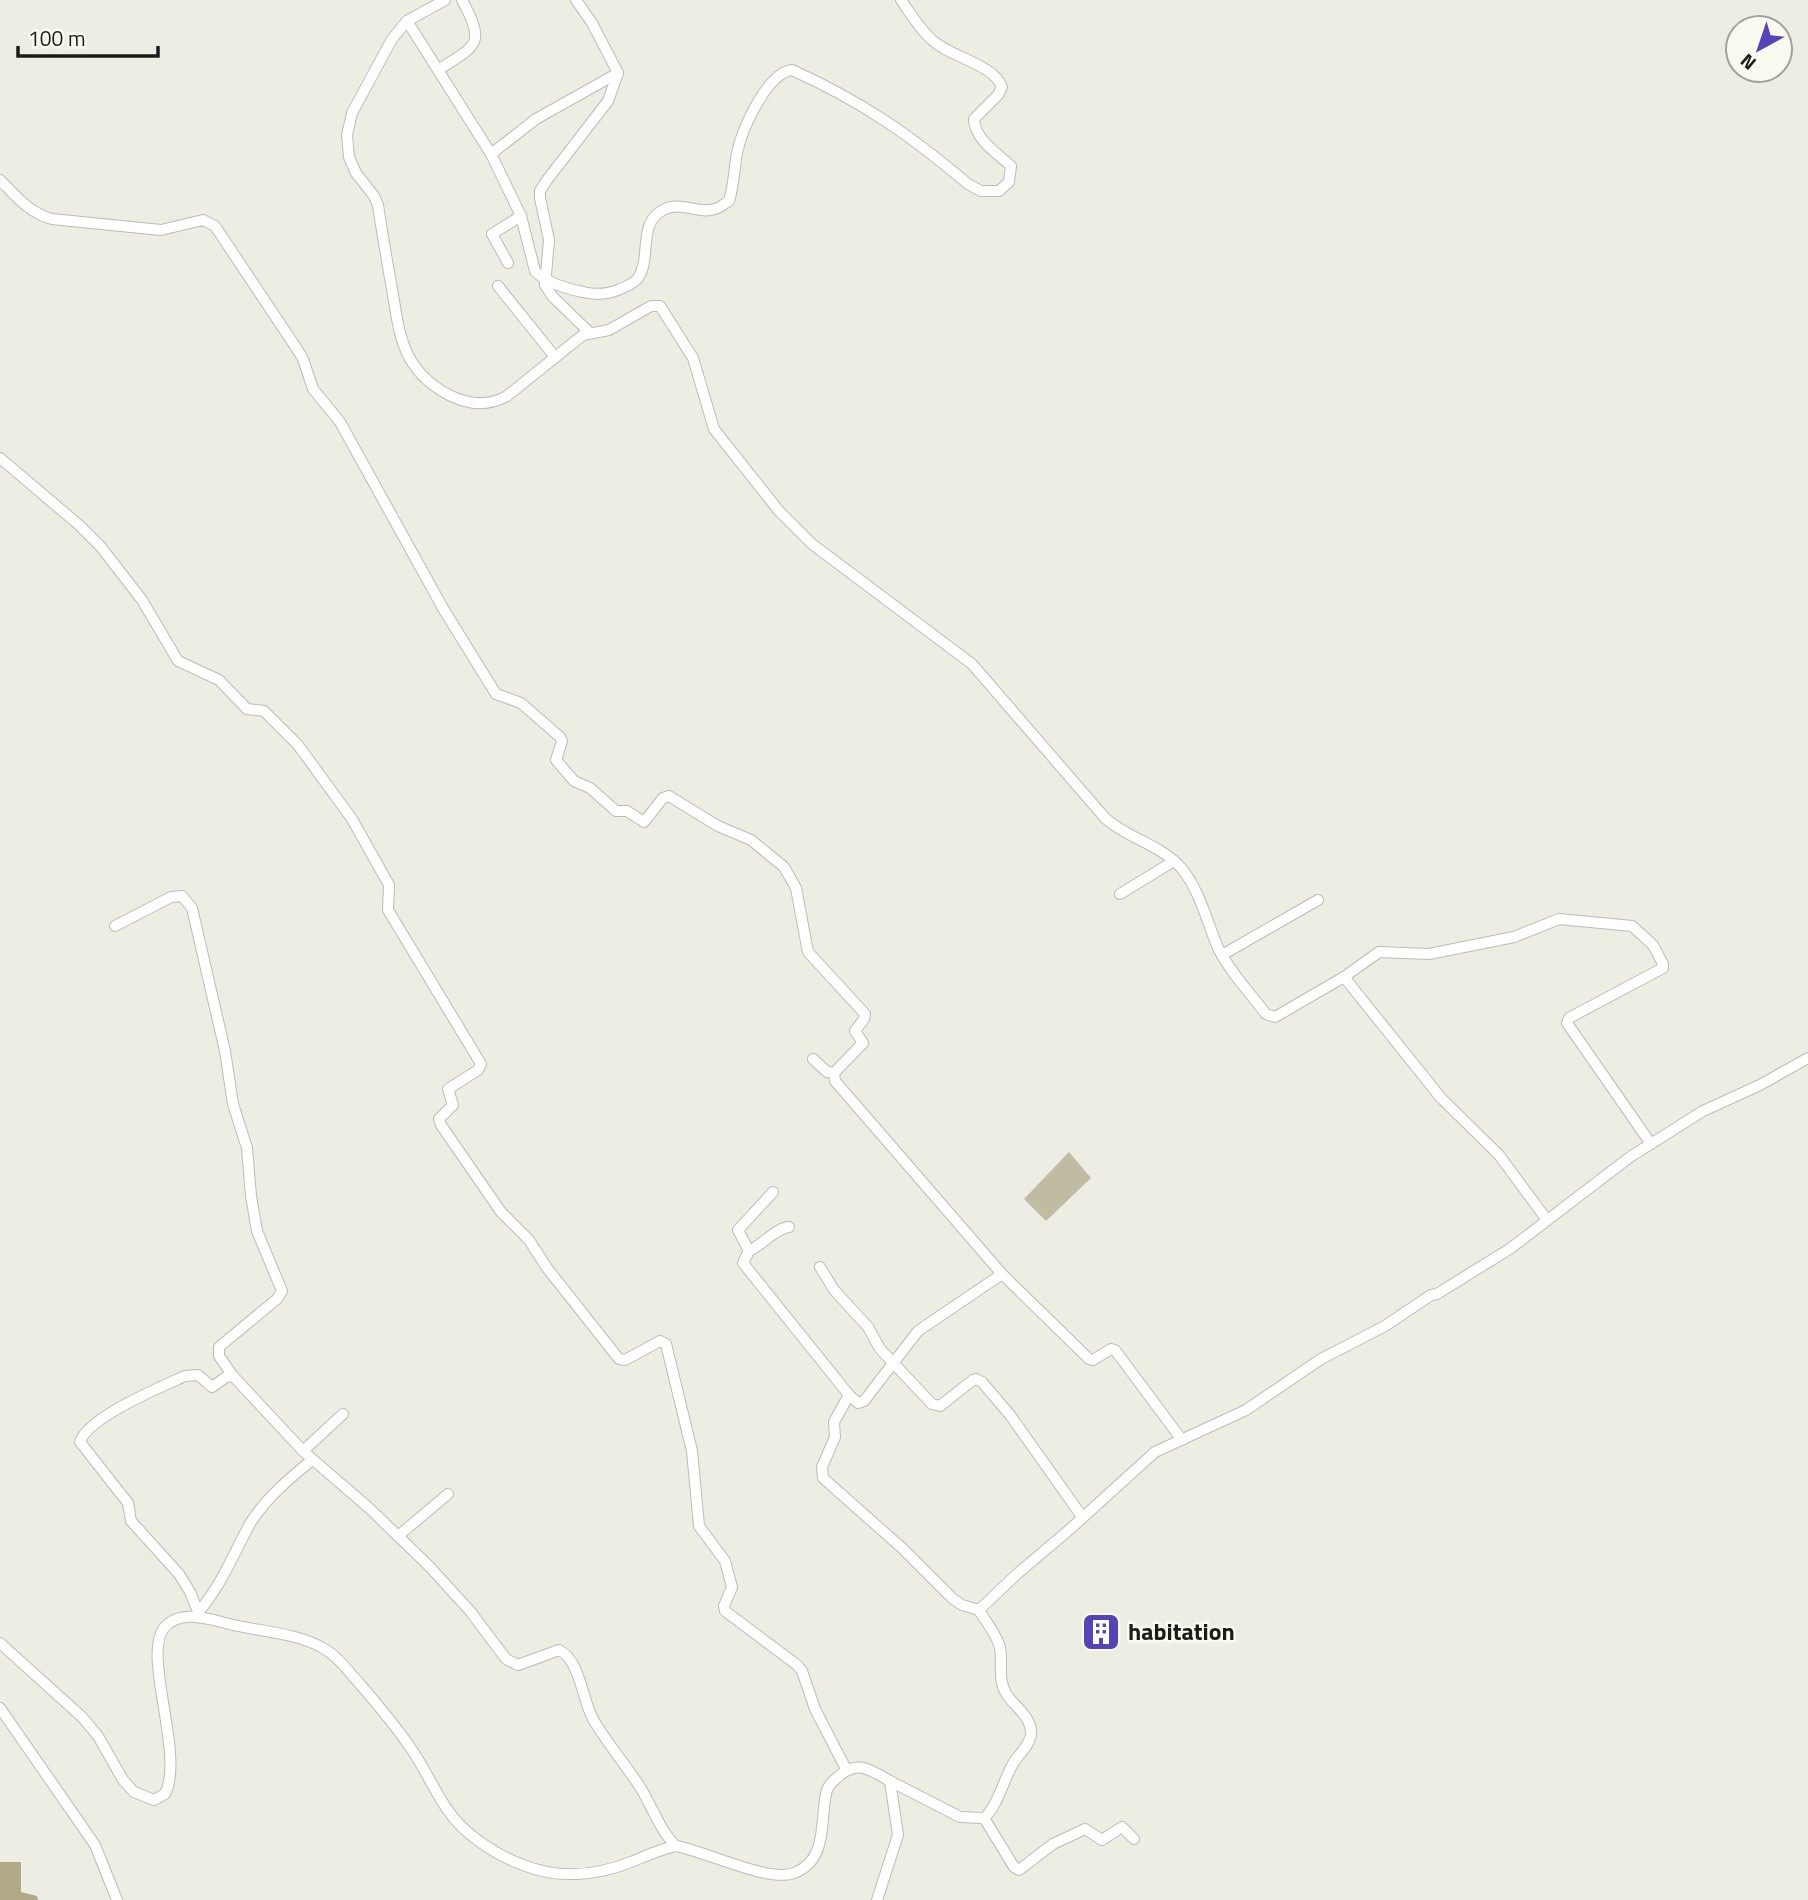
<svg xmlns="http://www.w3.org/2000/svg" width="1808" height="1900" font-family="'Titillium Web',sans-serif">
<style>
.green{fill:#c0bca1}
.forest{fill:#b0ab86}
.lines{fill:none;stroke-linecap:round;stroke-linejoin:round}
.minor-casing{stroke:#bdbcb3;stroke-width:12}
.minor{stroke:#fff;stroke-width:10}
.labels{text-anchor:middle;stroke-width:5;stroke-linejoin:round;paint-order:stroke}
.poi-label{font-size:24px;font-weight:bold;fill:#1c1b18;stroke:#fbfaf0;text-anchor:start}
</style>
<rect width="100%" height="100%" fill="#eeede3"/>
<path class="green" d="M1069,1152L1091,1178L1046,1221L1024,1199Z"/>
<path class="forest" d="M0,1862H21V1892L37,1896L38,1900H0Z"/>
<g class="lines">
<defs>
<g id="minor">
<path d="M445,0L407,21L392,39L352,113L347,135L349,157L356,173L374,196L378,205C382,233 387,261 392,289C396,311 398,336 409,357C418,374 434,388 451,396C470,405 489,406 507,396L583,335L609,330L651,306H660L693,358L714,429L779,511L812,544L972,664L1105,818C1128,839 1161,844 1182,869C1200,891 1207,922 1218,948C1230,972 1250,993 1266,1014L1275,1017L1344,977L1441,1098L1499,1155L1547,1220"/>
<path d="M576,0L592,23L618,73L536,119L491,154L521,216L535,271C546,283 568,289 583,292C595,295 609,294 620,289C626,286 634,284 638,278C652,258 637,224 663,210C681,200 697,215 715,209C720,208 725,203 729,201C734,185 734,169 737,153C742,129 767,73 792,70C861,101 910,135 968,184L981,191H999L1009,182L1011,166C998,154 974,139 974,119L998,95L1002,87C994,64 949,57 931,39C919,28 910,13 901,0"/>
<path d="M407,21L491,154"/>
<path d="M438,70C477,45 486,45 462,0"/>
<path d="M0,180C16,196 29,213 52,219L161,230L203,220L215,226L297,349L303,359L313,389L340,422L444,610L496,694L521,703L560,737L562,741L556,760L574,781L590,788L616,811H627L644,822L663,798L669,796L718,826L751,840L784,867L796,888L808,952L865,1014L864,1019L855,1031L863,1043L834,1073L835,1081L1002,1274L1089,1359L1093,1360L1111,1349L1115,1350L1182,1440"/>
<path d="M508,263L492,234L521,216"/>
<path d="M498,286L555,357"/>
<path d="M589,332L552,296L545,285L549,240L540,198V191L547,180L608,101L618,73"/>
<path d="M0,458L79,525L101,547L142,600L178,661L219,680L247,709L264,711L298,745L352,819L389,885L388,910L481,1064L478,1070L448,1089L453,1105L439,1119L441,1125L501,1212L529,1240L547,1268L619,1359L625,1360L660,1341L666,1344L692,1451L699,1526L725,1561L732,1587L724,1606L725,1611L797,1665L802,1671L815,1709L846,1769"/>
<path d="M1120,894L1174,861"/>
<path d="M115,926L171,897L182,896L192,908L225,1051L233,1104L247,1148L251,1196L257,1231L282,1291L277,1299L219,1347V1356L233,1376L303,1451L369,1508L429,1566L470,1611L506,1659L518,1665L559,1650C581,1661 582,1701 594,1721C608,1744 625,1764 640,1787C652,1806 660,1831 676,1846"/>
<path d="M1222,955L1318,900"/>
<path d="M1344,977L1379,952L1429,954L1514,937L1559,919L1632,926L1653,945L1663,964V968L1569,1018L1567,1023L1651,1144"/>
<path d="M813,1059L827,1072L834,1073"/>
<path d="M773,1192L738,1230L749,1251L743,1263L849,1395L858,1403L864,1401L918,1331L1002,1274"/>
<path d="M749,1251C762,1245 776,1228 789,1227"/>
<path d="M820,1267L834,1290L868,1327L880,1349L932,1404L940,1406L973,1380L976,1379L982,1382L1010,1415L1083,1518"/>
<path d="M849,1395L834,1422L835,1437L822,1467L823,1478L902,1548L953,1599L962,1605L979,1610"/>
<path d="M303,1451L343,1414"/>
<path d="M398,1536L448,1494"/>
<path d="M199,1611C222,1585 234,1552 251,1522C267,1497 290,1478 312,1460"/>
<path d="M200,1616L190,1592L179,1574L131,1521L128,1503L80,1442C88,1417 161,1387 185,1376L198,1375L212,1387L226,1377L233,1376"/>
<path d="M0,1643L82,1717L98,1736L123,1780L134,1792L154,1800L165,1794C185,1756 142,1655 164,1628C180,1609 209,1619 229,1624C257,1631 296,1633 321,1647C337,1655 347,1670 359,1683C378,1705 396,1726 412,1750C425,1769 434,1790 447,1809C463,1834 496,1855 523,1865C558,1879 596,1876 631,1862C646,1856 660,1849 676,1846C705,1851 769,1883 794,1873C828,1860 820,1822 826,1794C827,1786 832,1782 838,1777C857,1759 871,1770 890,1781L898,1835L877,1900"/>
<path d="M0,1708L95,1845L117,1900"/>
<path d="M890,1781L960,1817L984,1818C998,1806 1004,1778 1014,1762C1020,1753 1029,1746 1031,1735C1033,1718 1015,1707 1007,1695C997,1680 1003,1664 1000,1648C998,1636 985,1621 979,1610L1017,1574L1069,1530L1155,1452L1246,1410L1321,1359L1385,1326L1431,1295L1437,1294L1511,1248L1630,1157L1703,1111L1760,1085L1808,1058"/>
<path d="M984,1818L1014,1867L1019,1870L1053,1844L1085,1829L1102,1840L1122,1827L1134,1839"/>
</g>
</defs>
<use href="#minor" class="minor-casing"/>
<use href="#minor" class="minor"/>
</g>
<defs>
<symbol id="building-square" viewBox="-11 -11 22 22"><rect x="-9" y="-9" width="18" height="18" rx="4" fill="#5543ba" stroke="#fbfaf0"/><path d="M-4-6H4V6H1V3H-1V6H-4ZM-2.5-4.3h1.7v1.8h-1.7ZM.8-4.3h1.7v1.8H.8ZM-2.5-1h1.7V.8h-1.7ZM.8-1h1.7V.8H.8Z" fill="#fff"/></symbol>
</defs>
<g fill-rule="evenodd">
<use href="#building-square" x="1079" y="1610" width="44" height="44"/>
</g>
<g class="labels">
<g class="poi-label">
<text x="1128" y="1640">habitation</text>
</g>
</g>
<g transform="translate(1759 49) rotate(220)"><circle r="33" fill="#fbfaf0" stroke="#a2a19a" stroke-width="2"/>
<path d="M0-5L12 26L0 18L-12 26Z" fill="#5543ba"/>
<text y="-10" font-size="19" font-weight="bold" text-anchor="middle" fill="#1c1b18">N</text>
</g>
<path d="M18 46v10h140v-10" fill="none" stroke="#1c1b18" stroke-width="3.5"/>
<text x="28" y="46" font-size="21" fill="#1c1b18" stroke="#fbfaf0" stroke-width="5" paint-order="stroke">100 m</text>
</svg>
